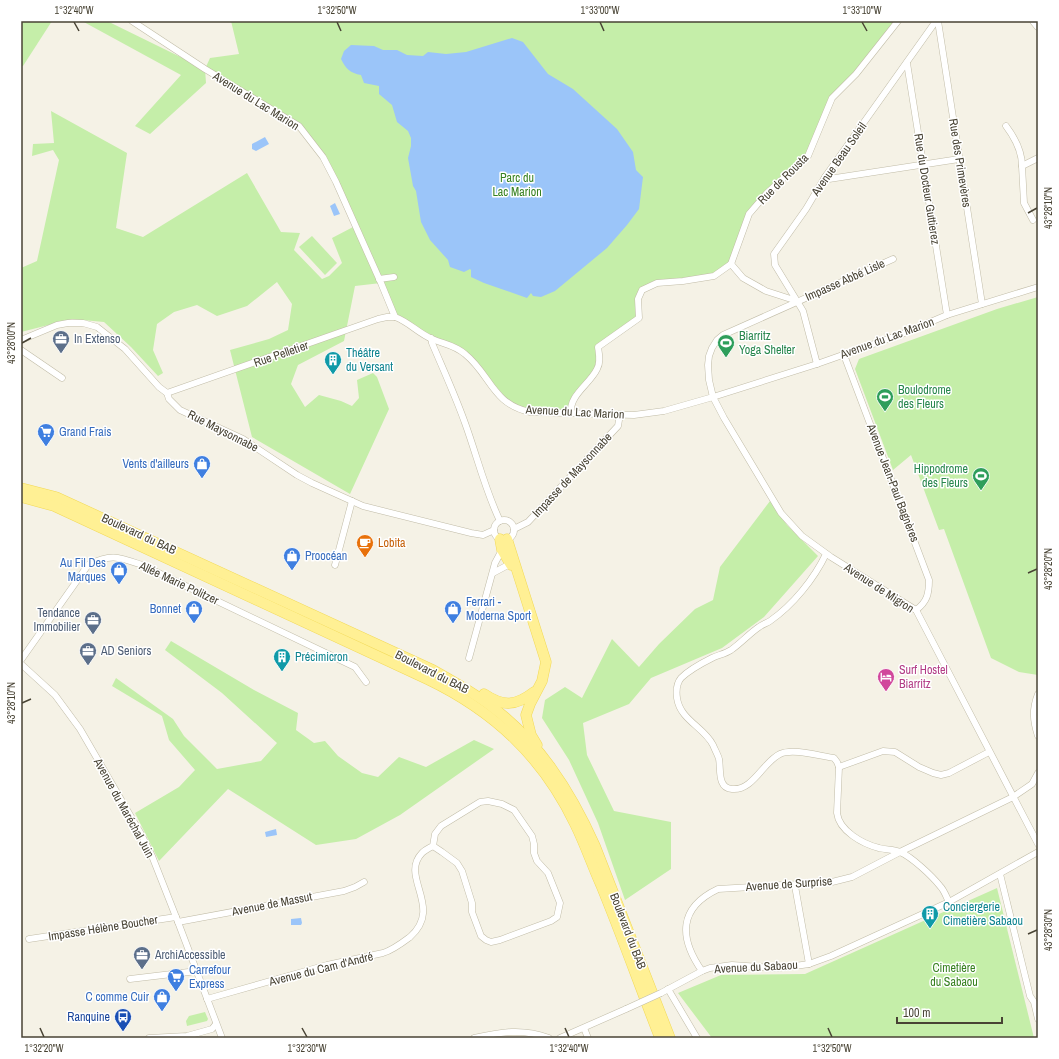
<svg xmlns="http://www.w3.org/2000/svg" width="1059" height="1059" font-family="'Archivo Narrow',sans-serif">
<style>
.green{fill:#c5eea9}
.water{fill:#9bc5f9}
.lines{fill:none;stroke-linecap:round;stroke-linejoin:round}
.minor-casing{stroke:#c1bca7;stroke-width:7}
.tertiary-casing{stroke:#c1bca7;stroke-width:9}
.primary-casing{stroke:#f2d957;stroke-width:11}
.minor{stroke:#fff;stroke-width:6}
.tertiary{stroke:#fff;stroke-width:8}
.primary{stroke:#fff094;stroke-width:10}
.minor-bridge-casing{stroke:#c1bca7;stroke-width:7;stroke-linecap:butt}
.minor-bridge{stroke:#fff;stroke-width:6}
.ticks{fill:none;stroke:#484334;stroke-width:1.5}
.labels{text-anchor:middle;stroke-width:3;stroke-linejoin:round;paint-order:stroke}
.street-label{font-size:12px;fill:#484334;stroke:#fff}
.park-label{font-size:12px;fill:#378120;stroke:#fff}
.leisure-label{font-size:12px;fill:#27864d;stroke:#fff;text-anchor:start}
.service-label{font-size:12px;fill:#4e5e75;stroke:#fff;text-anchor:start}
.culture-label{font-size:12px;fill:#0d838f;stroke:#fff;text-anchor:start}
.shop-label{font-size:12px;fill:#366cbe;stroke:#fff;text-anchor:start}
.food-label{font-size:12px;fill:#c56008;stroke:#fff;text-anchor:start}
.hotel-label{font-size:12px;fill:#b23c85;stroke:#fff;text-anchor:start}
.transit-label{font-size:12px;fill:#164399;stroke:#fff;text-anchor:end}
.neatline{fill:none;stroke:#484334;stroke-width:1.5}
.ticks-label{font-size:10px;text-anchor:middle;fill:#484334}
</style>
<rect width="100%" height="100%" fill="#f5f2e6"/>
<g class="green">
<path d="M21,21H52L23,66H21Z"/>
<path d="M82,21H107L205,69L210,58L239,54L231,21H898L832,98L808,156L749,214L731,264L714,276L657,283L642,290L639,318L598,347V368L573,401L571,413L530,412L513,406L475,363L445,342L395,317L381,283L355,286L344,341L298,365L291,384L305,407L319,395L341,401L352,406L359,398L357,380L373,373L377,377L389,409L350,494L252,437L230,350L269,339L288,330L292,304L277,282L247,306L217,316L197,305L174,312L157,324L153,350L163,373L158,376L131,347L104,322L72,319L21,332V268L37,261L59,160L53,150L32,156L33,144L54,143L51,111L127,153L116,228L143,237L247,173L281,232L300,233L294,250L322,279L329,276L342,263L332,238L355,226L336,182L299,126L205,69L206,83L150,134L135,126L181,75Z"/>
<path d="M312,236L337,263L325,275L299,247Z"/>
<path d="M1038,297V675L1019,672L991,658L944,529L939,530L911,455L893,470L855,369L859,359L997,309Z"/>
<path d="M770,501L787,525L818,556L764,617L722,648L651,678L629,704L583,723L587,755L614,811L671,822V869L625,900L598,823L569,760L542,718L545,700L565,687L582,698L612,639L639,667L659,644L695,609L713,600L720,567Z"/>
<path d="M171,641L254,690L298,713L296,730L314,743L325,741L338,756L362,773L378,777L399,757L426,767L474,740L494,749L400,815L356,839L316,845L228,789L159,861L135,813L179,787L195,770L169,740L162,716L112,686L116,678L173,719L184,736L217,769L261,761L277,743L222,693L165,650Z"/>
<path d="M997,888L1034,1038H712L678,993L721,975L805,974Z"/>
<path d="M205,1012L208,1019L207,1021L187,1026L186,1021L189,1016Z"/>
</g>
<g class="water">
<path d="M512,38L523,42L548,74L573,89L617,129L633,152L636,170L643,177L639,209L627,225L607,248L555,291L541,297L533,296L531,293L527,298L484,283L471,277V270L470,269L464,272L450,267L448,260L430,240L421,222L416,191L413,186L408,158L411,146V138L408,131L397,122L392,105L379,94V86L364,83L361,75C350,73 346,69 341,59L344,51L351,45L374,46L383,50H397L407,55L423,56L428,52L446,54L466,52Z"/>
<path d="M265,137L269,144L256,151L252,149V144Z"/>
<path d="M335,203L340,214L334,216L330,206Z"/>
<path d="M276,829L277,835L266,837L265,832Z"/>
<path d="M301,918L302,923L301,925H291V919Z"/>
</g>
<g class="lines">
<defs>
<g id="minor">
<path d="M132,21L205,69L299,126L323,157L336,182L381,283L395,317C409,322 418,333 432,339C444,344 455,345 465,354C491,375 492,404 530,412L634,415L664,411L713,397L817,364L902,334L947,315L1038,287"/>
<path d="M938,21L982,304"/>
<path d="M907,63L947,315"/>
<path d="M1006,126C1015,138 1022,151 1022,166"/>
<path d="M825,177L829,179L959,159"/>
<path d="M1033,220L1024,203L1022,166L1038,158"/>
<path d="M893,259L723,335L717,340L712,348L709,356L708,365L709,380L713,397L724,418L781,513L802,536L831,557L916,610L1038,844"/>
<path d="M731,264L749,214L767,193L808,156L832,98L856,74L898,21"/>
<path d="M731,264L743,278L766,291L797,301L803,311L817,364"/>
<path d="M379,279L394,277"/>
<path d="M797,301L775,265L774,254L806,209L825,177L936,21"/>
<path d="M431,338L432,343C443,369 455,395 465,423C477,456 485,490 500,521"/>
<path d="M21,340L57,325L68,323H83L97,327L125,349L159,387L167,393L169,399L180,410L243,439L297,475L312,483L363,506L471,533L483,535L494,530"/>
<path d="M21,350L62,378"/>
<path d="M844,355L929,580C929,594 927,602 916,610"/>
<path d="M167,393L378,319L387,317H395"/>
<path d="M571,413C569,395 590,384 597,369C601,362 599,354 598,347L639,318L638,299L642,290L657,283L683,281L714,276L731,264"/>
<circle cx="504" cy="530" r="10"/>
<path d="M514,529L528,522L618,426L620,414"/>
<path d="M826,554C814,579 793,605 770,621C767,623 763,624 759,627C750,633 741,643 731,650C725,654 718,655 712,658C702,663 689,670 681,678C677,683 676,691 677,698C680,720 704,727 713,745C715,750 718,755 719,759C721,769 717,788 732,789C753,791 763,762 780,754C793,748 819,756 834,758L837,762L839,767L837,813C839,831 863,844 879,848C886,850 894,849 900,852C912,857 932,876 940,886C944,890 946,896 949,902"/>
<path d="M335,565L352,501"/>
<path d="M493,573L508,565L511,561"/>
<path d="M469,658L495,563L502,550"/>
<path d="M21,660L88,565C111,553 119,557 142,565L355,667L366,682"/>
<path d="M21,664L55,695L80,729L141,834L152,856L178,922L222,1038"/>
<path d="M1038,694C1032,709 1033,721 1038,736"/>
<path d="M839,767L883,751L895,752L919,767L933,773L941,775L949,773L989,752"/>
<path d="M1000,874L1030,996L1034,1002L1038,1019"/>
<path d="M795,886L809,964"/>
<path d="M178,922L344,891L355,887L364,882"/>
<path d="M29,939L176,917"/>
<path d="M702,971C679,938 678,908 718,889L832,882L852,877L900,852L1013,797L1032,784L1038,773"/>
<path d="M130,979L197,971"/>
<path d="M668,989L697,1038"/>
<path d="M661,993L702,971L710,968L732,965L777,968L788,967L809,964L831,956L949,902L1038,852"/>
<path d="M207,999L327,965L383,953C393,950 402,943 410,937C444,907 399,877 422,853C425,850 429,848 433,846L442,852L457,863L462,871L472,903V912L481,936L486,940L491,942L500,940L551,921L557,917L560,903L548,873L537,861L534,853V844L532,836L514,810L502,804L488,801L480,802L441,826L435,834L433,846"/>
<path d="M584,1028L588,1038"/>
<path d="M149,1038L187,1036L212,1029L216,1024"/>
<path d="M474,1038C501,1032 522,1028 549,1038"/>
<path d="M560,1038L626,1009"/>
</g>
<path id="tertiary" d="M1034,21L1038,26"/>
<g id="primary">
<path d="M21,488L56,497L433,670C451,680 470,691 487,703C538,740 570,790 595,846L670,1038"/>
<path d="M21,497L54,506L427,679C494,711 543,757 575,824C585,844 592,865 601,885C622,936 640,987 660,1038"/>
<path d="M500,539L502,550L511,565"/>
<path d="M507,539L546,662L542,681L530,704L526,715L531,735L537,745"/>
<path d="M484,694C503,707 516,706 534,692"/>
</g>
</defs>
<use href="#minor" class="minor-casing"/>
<use href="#tertiary" class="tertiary-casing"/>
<use href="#primary" class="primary-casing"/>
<use href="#minor" class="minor"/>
<use href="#tertiary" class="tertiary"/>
<use href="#primary" class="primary"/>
<defs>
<path id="minor-bridge" d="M626,1009L661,993"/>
</defs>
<use href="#minor-bridge" class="minor-bridge-casing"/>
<use href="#minor-bridge" class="minor-bridge"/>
</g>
<path class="ticks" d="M74,22L79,31M337,22L341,31M600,22L604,31M862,22L867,31M1028,213L1037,208M22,343L31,338M1028,573L1037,569M22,703L31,699M1028,934L1037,930M40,1028L44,1037M302,1028L307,1037M565,1028L569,1037M828,1028L832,1037"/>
<defs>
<symbol id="office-pin" viewBox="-11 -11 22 30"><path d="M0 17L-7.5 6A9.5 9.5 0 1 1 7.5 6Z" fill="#5c6f8a" stroke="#fff"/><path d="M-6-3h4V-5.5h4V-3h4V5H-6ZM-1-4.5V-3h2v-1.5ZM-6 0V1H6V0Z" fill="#fff"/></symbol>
<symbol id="stadium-pin" viewBox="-11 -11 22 30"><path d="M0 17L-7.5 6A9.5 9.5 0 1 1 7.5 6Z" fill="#2e9e5b" stroke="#fff"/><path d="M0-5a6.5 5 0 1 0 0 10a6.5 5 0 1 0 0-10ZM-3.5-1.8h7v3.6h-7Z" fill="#fff"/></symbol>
<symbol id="building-pin" viewBox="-11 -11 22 30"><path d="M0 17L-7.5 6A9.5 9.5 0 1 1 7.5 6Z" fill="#0f9aa8" stroke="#fff"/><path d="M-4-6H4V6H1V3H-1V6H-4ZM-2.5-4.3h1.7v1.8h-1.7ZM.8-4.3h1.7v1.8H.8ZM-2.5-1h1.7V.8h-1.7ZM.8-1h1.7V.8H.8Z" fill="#fff"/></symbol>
<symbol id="supermarket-pin" viewBox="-11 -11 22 30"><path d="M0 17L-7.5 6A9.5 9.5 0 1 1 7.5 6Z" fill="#3f7fe0" stroke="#fff"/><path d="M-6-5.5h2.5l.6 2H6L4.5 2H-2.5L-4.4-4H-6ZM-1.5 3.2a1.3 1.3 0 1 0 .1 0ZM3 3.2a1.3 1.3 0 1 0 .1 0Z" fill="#fff"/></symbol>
<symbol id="shop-pin" viewBox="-11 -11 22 30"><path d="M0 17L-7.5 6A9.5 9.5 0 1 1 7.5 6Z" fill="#3f7fe0" stroke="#fff"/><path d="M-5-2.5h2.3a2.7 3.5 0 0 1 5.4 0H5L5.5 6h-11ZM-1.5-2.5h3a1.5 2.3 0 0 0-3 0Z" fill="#fff"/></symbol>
<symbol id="cafe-pin" viewBox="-11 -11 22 30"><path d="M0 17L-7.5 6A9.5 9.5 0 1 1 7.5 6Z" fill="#e8710a" stroke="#fff"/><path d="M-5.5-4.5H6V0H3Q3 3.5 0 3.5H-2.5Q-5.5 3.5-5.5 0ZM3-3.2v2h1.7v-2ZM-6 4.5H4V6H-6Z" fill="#fff"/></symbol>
<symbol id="hotel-pin" viewBox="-11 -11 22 30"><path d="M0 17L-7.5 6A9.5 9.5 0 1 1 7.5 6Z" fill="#d1479c" stroke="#fff"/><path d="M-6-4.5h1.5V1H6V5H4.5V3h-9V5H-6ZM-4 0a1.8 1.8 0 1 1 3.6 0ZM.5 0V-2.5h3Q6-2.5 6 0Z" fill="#fff"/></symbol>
<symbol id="bus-pin" viewBox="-11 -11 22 30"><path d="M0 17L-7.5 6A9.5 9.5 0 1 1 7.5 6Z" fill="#1a4fb4" stroke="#fff"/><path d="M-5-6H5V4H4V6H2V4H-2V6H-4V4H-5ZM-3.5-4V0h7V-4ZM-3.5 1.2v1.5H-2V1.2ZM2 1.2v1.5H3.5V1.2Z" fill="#fff"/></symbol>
</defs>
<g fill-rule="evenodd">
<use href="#office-pin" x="51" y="329" width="20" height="27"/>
<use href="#stadium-pin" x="716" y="333" width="20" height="27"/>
<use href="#building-pin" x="323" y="350" width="20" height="27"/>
<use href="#stadium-pin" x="875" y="387" width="20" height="27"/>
<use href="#supermarket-pin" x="36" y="422" width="20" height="27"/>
<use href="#shop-pin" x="192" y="454" width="20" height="27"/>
<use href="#stadium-pin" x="971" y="466" width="20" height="27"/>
<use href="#cafe-pin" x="355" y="533" width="20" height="27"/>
<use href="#shop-pin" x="282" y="546" width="20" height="27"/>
<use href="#shop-pin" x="109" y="560" width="20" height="27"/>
<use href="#shop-pin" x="184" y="599" width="20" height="27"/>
<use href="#shop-pin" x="443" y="599" width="20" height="27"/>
<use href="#office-pin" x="83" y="610" width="20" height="27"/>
<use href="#office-pin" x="78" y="641" width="20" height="27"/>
<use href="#building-pin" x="272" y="647" width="20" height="27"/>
<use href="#hotel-pin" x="876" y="667" width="20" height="27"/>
<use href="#building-pin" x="920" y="904" width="20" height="27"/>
<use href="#office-pin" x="132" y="945" width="20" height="27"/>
<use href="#supermarket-pin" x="166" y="967" width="20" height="27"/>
<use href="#shop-pin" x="152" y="987" width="20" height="27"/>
<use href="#bus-pin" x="113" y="1007" width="20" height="27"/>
</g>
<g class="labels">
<g class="street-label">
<text transform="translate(256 101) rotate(32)" y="4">Avenue du Lac Marion</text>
<text transform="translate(839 159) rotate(-55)" y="4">Avenue Beau Soleil</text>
<text transform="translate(960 163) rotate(81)" y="4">Rue des Primevères</text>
<text transform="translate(783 179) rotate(-45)" y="4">Rue de Rousta</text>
<text transform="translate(927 189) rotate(81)" y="4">Rue du Docteur Guttierez</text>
<text transform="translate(845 280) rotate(-24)" y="4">Impasse Abbé Lisle</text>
<text transform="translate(887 338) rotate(-20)" y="4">Avenue du Lac Marion</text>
<text transform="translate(281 354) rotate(-19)" y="4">Rue Pelletier</text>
<text transform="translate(575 412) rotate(3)" y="4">Avenue du Lac Marion</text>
<text transform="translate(223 431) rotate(27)" y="4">Rue Maysonnabe</text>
<text transform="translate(572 475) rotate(-47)" y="4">Impasse de Maysonnabe</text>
<text transform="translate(893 483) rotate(69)" y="4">Avenue Jean-Paul Bagnères</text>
<text transform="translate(139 534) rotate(25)" y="4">Boulevard du BAB</text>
<text transform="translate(179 583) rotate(25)" y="4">Allée Marie Politzer</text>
<text transform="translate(879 588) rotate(33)" y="4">Avenue de Migron</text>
<text transform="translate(432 672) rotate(27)" y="4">Boulevard du BAB</text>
<text transform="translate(124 808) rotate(61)" y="4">Avenue du Maréchal Juin</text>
<text transform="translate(789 884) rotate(-4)" y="4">Avenue de Surprise</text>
<text transform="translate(272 904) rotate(-11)" y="4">Avenue de Massut</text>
<text transform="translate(103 928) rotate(-9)" y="4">Impasse Hélène Boucher</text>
<text transform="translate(628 931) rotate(69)" y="4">Boulevard du BAB</text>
<text transform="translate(756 967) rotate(-3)" y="4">Avenue du Sabaou</text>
<text transform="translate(321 969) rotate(-14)" y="4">Avenue du Cam d'André</text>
</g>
<g class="park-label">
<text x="517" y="182">Parc du<tspan x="517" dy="14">Lac Marion</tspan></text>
<text x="954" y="972">Cimetière<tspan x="954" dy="14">du Sabaou</tspan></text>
</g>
<g class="leisure-label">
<text x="739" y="340">Biarritz<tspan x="739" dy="14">Yoga Shelter</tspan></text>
<text x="898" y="394">Boulodrome<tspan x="898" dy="14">des Fleurs</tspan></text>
<text x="968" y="473" text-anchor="end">Hippodrome<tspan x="968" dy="14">des Fleurs</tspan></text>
</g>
<g class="service-label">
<text x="74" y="343">In Extenso</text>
<text x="80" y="617" text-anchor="end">Tendance<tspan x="80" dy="14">Immobilier</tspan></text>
<text x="101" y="655">AD Seniors</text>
<text x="155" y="959">ArchiAccessible</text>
</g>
<g class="culture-label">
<text x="346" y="357">Théâtre<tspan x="346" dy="14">du Versant</tspan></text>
<text x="295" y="661">Précimicron</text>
<text x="943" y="911">Conciergerie<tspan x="943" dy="14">Cimetière Sabaou</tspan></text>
</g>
<g class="shop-label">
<text x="59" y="436">Grand Frais</text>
<text x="189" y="468" text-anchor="end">Vents d'ailleurs</text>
<text x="305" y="560">Proocéan</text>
<text x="106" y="567" text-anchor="end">Au Fil Des<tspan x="106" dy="14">Marques</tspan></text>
<text x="466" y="606">Ferrari -<tspan x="466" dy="14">Moderna Sport</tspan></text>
<text x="181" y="613" text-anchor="end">Bonnet</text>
<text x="189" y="974">Carrefour<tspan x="189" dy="14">Express</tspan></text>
<text x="149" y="1001" text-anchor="end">C comme Cuir</text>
</g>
<g class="food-label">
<text x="378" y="547">Lobita</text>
</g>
<g class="hotel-label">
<text x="899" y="674">Surf Hostel<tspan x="899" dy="14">Biarritz</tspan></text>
</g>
<g class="transit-label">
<text x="110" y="1021">Ranquine</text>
</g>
</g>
<rect width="1059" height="1059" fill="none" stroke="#ffffff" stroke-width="44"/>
<path d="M897 1017v6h105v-6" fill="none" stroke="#484334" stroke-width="2"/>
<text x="903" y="1017" font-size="12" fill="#484334" stroke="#ffffff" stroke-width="3" paint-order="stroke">100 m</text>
<rect x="22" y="22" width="1015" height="1015" class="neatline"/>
<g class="ticks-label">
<text x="74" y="14">1°32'40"W</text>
<text x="337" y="14">1°32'50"W</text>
<text x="600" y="14">1°33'00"W</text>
<text x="862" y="14">1°33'10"W</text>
<text transform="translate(1048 208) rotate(-90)" y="4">43°28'10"N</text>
<text transform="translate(11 343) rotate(-90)" y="4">43°28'00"N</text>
<text transform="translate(1048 569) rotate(-90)" y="4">43°28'20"N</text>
<text transform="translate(11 703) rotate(-90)" y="4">43°28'10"N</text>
<text transform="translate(1048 930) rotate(-90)" y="4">43°28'30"N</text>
<text x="44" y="1052">1°32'20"W</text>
<text x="307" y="1052">1°32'30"W</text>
<text x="569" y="1052">1°32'40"W</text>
<text x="832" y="1052">1°32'50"W</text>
</g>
</svg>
